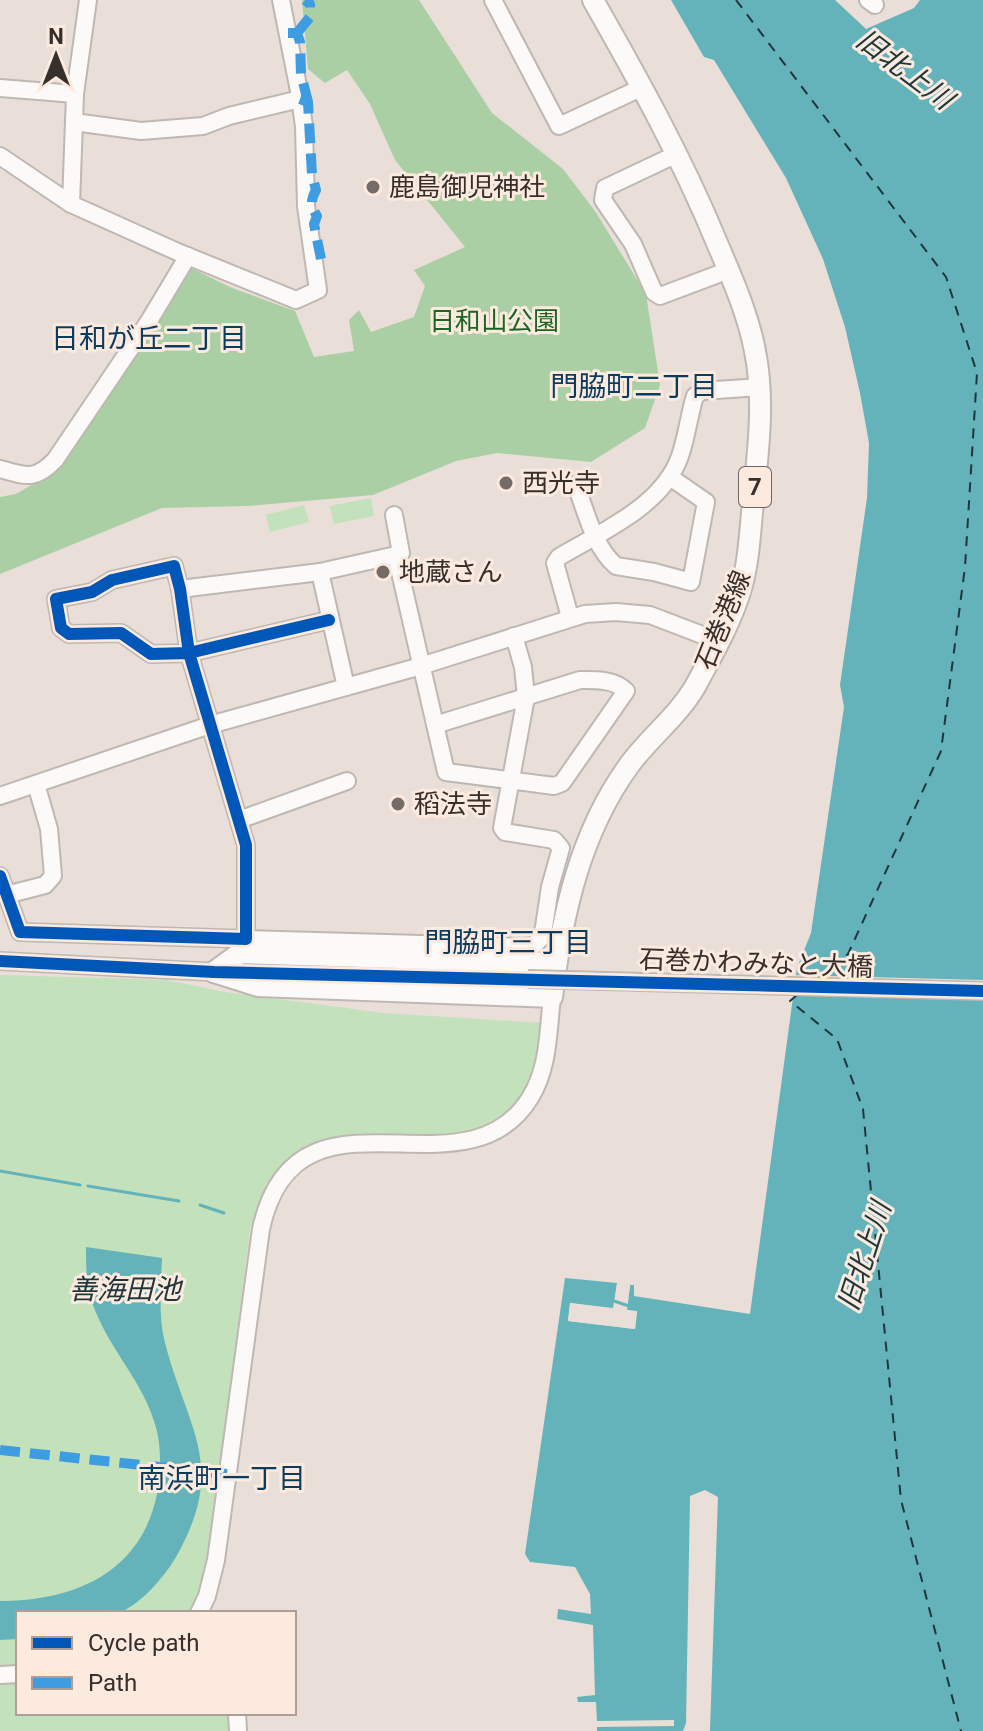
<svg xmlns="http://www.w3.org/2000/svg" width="983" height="1731" font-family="Roboto,'Noto Sans JP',sans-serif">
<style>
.green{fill:#c3e1bb}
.forest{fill:#abcfa4}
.water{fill:#64b3ba}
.pier{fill:#e9ded8}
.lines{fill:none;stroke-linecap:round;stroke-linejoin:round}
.stream{stroke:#64b3ba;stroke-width:3}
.ferry{stroke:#1f373b;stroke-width:2;stroke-dasharray:10 8;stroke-linecap:butt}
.minor-casing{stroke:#bfb7b2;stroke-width:20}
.major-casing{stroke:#bfb7b2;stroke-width:24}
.minor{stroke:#fcfaf9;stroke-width:16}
.major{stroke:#fcfaf9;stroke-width:20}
.minor-bridge-casing{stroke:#bfb7b2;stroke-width:20;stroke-linecap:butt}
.minor-bridge{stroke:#fcfaf9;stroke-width:16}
.quiet{stroke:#3e9de1;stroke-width:10;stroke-dasharray:20 10;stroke-linecap:butt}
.cycleway-casing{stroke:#fceadf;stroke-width:17}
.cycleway{stroke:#0057b8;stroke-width:12}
.poi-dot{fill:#756c68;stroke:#fceadf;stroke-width:3}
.labels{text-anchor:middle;stroke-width:6;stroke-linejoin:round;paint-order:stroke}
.shield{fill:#fceadf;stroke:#716761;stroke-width:2}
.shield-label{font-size:24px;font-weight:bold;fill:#362f2b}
.poi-label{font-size:26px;fill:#362f2b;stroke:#fceadf;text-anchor:start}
.park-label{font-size:26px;fill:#1a6623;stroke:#fceadf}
.street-label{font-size:26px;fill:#362f2b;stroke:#fceadf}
.water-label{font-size:28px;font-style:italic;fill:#1f373b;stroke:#fceadf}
.neighbourhood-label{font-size:28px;fill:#093c5f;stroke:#fceadf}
</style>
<rect width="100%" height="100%" fill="#e9ded8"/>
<g class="green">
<path d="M371,498L374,516L334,524L330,506Z"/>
<path d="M304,505L309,522L270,532L266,515Z"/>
<path d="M0,975L166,980L225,992L383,1013L543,1023C538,1046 536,1073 524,1093C466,1191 317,1079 262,1194C257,1205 254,1217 250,1229L210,1558L203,1585L188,1613H18V1670L0,1671Z"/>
<path d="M18,1679V1713H229L230,1731H0V1682Z"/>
</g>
<path class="forest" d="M302,0H419L492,113L563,169L595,211L646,294L660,385L645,428L591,462L497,453L456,461L373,495L248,506L162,508L0,574V497L16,494L61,468L140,341L191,268L232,288L295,311L314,357L354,351L349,320L359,310L371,332L414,317L425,286L414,270L465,247L395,160L370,104L347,70L325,83L308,69Z"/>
<g class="water">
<path d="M671,0H835L866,29L914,8L920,0H983V1731H710L718,1497L705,1490L690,1496L686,1723L683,1731H597V1727L674,1726V1720L597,1721L596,1702H578L577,1697L595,1695L593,1625L557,1619L558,1609L591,1614L590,1594L575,1567L530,1562L525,1554L565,1278L617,1283L614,1309L570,1303L568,1321L635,1329L637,1312L627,1310L630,1285H634V1296L750,1314L797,968L811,933L844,707L840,685L867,498L869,443L860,393L845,327L823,259L786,178L714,60L704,57Z"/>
<path d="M86,1247L162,1258C161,1286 158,1316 165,1343C188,1431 228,1465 176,1557C164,1577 143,1602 121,1612C110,1617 35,1613 18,1613V1639L0,1640V1601C74,1601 141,1573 157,1494C161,1470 162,1444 154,1421C140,1376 102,1341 90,1295C86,1279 86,1263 86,1247Z"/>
</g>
<g class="pier">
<path d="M792,975L983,980V1000L790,993Z"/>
<path d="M617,1283L621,1284L616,1312L573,1308L572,1317L631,1324L633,1315L625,1314L623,1310L626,1284L630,1285L627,1310L637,1311L635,1329L568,1321L570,1303L613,1308Z"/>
</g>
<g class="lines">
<g class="stream">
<path d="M0,1171L80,1185"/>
<path d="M88,1186L179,1201"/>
<path d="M200,1205L224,1213"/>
<path d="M614,1301L629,1306"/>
</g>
<g class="ferry">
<path d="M736,0L946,277L977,373L965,567L941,751L848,954L818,978"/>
<path d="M797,995L790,1001L837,1039L863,1109L901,1500L961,1731"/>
</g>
<defs>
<g id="minor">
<path d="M493,0L559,126L643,87"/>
<path d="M868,0L875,5"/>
<path d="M0,88L75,94"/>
<path d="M74,122L141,131L203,126L229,116L300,99"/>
<path d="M677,154L605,188L603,200L633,244L654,292L660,296L729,270"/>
<path d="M0,156L71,204L180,253L296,300L318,290L306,206L304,126L299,91L281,0"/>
<path d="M71,204L75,94L88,0"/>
<path d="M0,469C26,476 35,481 55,460L149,321L188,256"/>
<path d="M576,485C586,512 594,547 616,566L654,572L691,582L706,502L670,477"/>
<path d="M394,515L401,553L396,555"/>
<path d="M320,572L346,687"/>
<path d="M180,589L320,572L396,555L446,772L554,786L562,783L626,691C614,679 596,680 580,680L435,725"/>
<path d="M570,617L555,563L559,557C601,532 663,506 680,456C687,436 689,415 695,396L702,391L760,387"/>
<path d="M0,796L210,725L421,666L585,614L616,612L650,615L718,641"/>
<path d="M239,820L347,781"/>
<path d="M0,876L20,932L246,939V845L189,653L180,589L174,566L112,580L92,592L56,599L61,628L69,634L121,633L151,654L189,653L329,620"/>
<path d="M6,895L45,885L53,876L49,829L36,784"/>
<path d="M246,939L523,947L534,945L541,938L544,927L550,887L561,848L554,840L505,832L502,828L526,697L523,667L514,636"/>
<path d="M0,961L214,972L528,979"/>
<path d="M199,1613L207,1596L216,1560L261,1229C296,1068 464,1205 530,1098C549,1068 548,1031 552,997"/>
<path d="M0,1675L18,1674"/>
<path d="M237,1713L238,1731"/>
</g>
<g id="major">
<path d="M214,972L258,986L552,997C562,915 580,832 630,764C650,737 679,715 696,685C712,655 730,624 740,592C749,563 750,532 753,502C758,452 765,401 755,351C748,314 732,278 717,243C682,158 638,79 593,0"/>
<path d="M214,972L240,953L556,963"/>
</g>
</defs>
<use href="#minor" class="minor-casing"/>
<use href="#major" class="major-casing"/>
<use href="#minor" class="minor"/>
<use href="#major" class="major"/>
<defs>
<path id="minor-bridge" d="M528,979L983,991"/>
</defs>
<use href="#minor-bridge" class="minor-bridge-casing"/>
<use href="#minor-bridge" class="minor-bridge"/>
<g class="quiet">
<path d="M288,33H297L300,42L301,74L308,102"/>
<path d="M297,33L310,17V4L305,0"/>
<path d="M300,99L308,102L312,175L316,190C310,201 311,206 317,216L314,224L321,259"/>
<path d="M0,1450L227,1474"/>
</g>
<defs>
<g id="cycleway">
<path d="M0,876L20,932L246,939V845L189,653L180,589L174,566L112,580L92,592L56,599L61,628L69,634L121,633L151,654L189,653L329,620"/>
<path d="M0,961L214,972L983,991"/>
</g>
</defs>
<use href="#cycleway" class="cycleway-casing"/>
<use href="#cycleway" class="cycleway"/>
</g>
<g class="poi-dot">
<circle cx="373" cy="187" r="8"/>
<circle cx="506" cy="483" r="8"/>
<circle cx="383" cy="572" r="8"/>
<circle cx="398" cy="804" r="8"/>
</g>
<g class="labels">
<rect class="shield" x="739" y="467" width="32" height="40" rx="6"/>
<g class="shield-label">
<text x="755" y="495">7</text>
</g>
<g class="poi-label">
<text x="389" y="196">鹿島御児神社</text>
<text x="522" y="492">西光寺</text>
<text x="399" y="581">地蔵さん</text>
<text x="414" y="813">稻法寺</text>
</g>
<g class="park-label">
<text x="494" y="330">日和山公園</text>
</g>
<g class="street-label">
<text transform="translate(723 620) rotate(-68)" y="9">石巻港線</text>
<text transform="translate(756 963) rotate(2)" y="9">石巻かわみなと大橋</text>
</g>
<g class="water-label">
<text transform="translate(905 69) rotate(37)" y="10">旧北上川</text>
<text transform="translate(864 1256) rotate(-72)" y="10">旧北上川</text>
<text x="125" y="1299">善海田池</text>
</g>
<g class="neighbourhood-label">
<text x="149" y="348">日和が丘二丁目</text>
<text x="634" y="396">門脇町二丁目</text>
<text x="508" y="952">門脇町三丁目</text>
<text x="222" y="1488">南浜町一丁目</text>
</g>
</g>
<rect x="16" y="1611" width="280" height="104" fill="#fceadf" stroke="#ad9f97" stroke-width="2"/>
<rect x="32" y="1637" width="40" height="12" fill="#0057b8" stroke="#ad9f97" stroke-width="2"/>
<text x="88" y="1651" font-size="24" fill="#362f2b">Cycle path</text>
<rect x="32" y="1677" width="40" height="12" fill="#3e9de1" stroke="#ad9f97" stroke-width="2"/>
<text x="88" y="1691" font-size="24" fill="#362f2b">Path</text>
<g transform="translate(56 56)" stroke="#fceadf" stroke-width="6" paint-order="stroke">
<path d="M0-6L14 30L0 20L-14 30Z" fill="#362f2b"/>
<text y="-12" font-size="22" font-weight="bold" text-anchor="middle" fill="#362f2b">N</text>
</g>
</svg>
